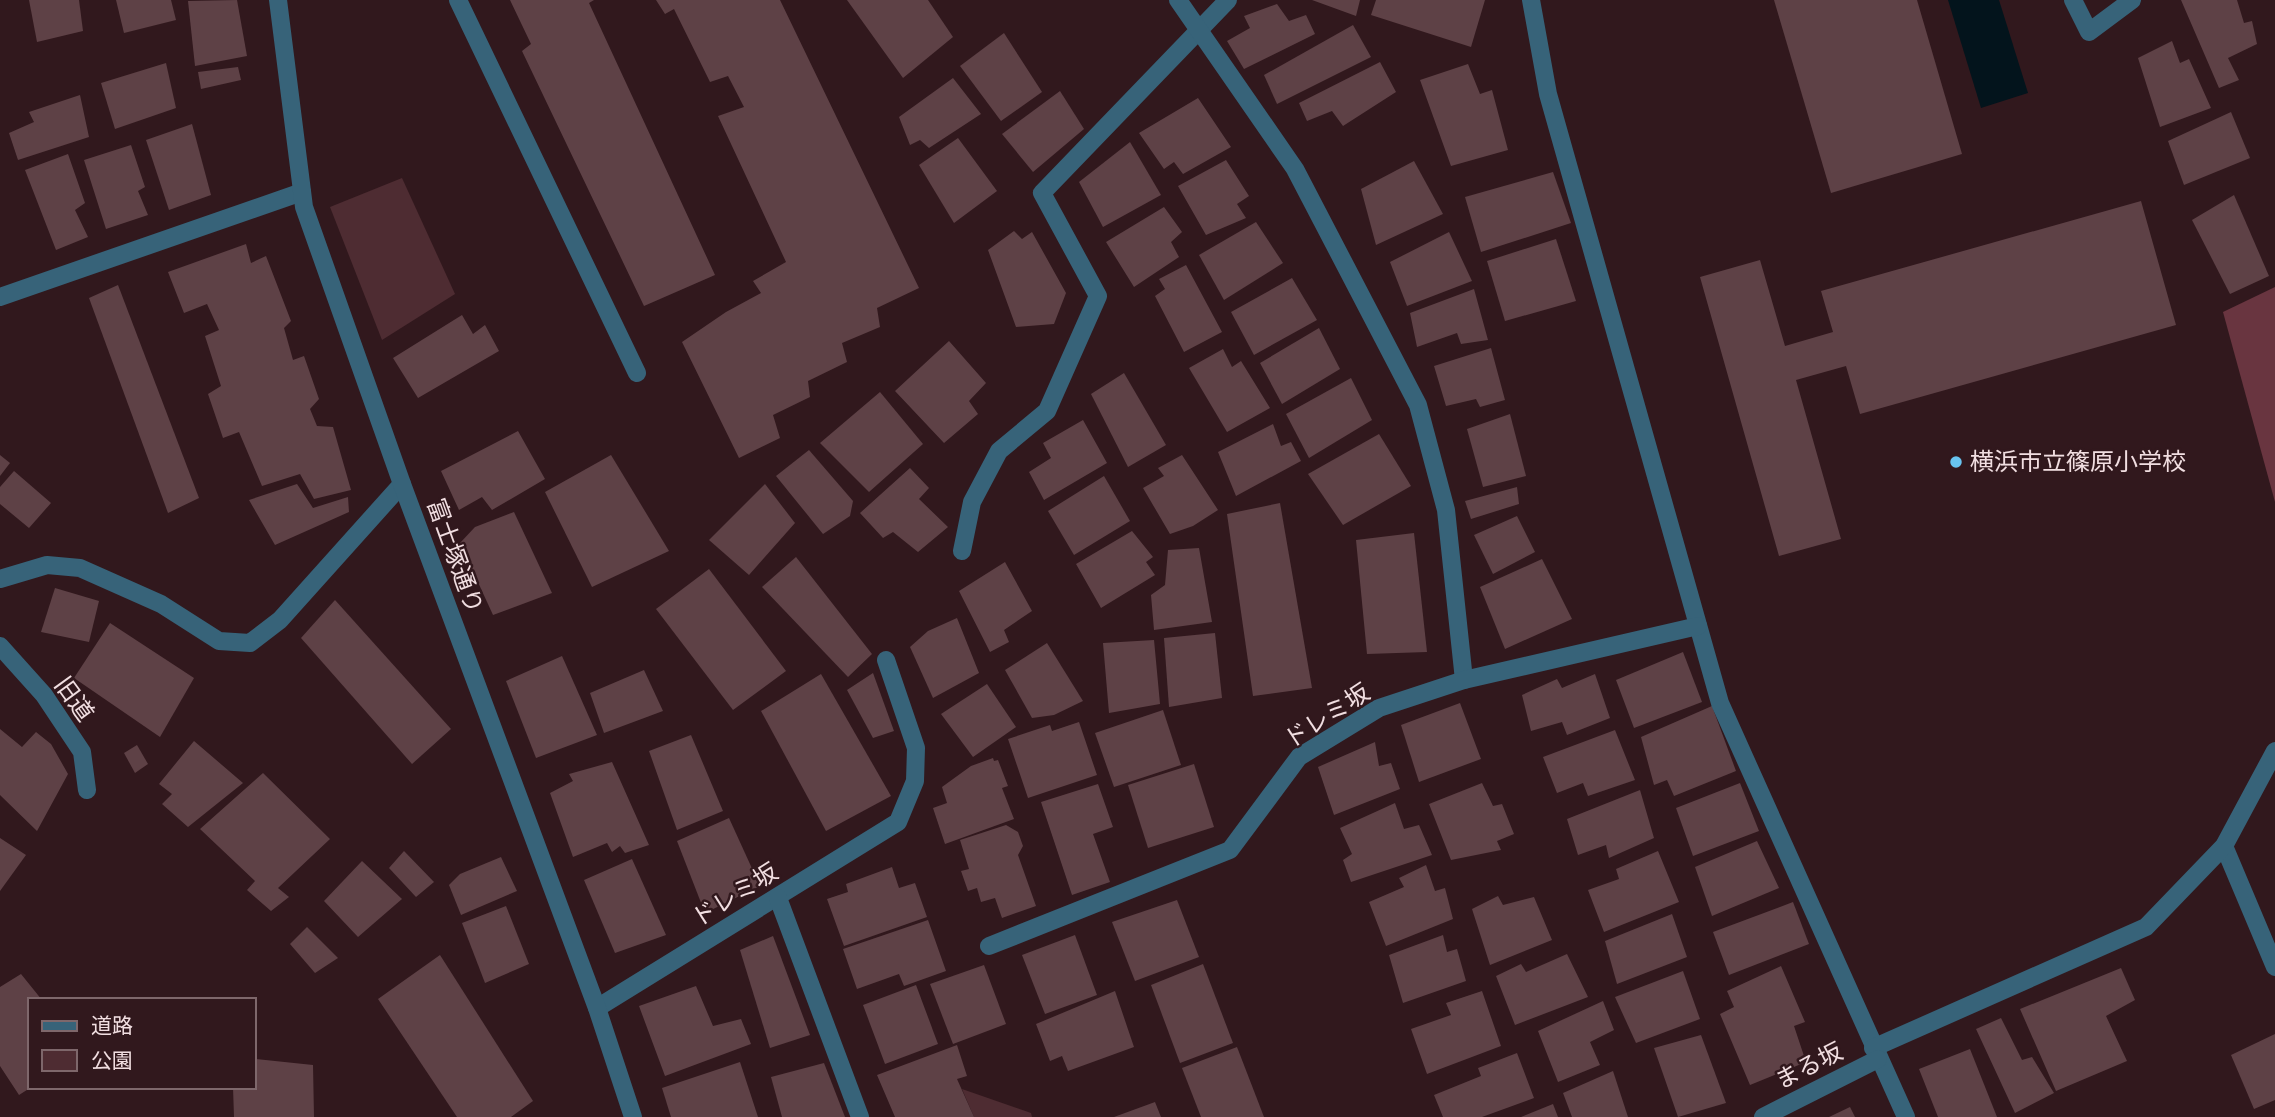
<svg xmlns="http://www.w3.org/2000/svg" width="2275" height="1117" font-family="Overpass,'Noto Sans JP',sans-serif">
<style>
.green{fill:#4e2c32}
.forest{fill:#693540}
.water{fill:#03141c}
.building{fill:#5e4146}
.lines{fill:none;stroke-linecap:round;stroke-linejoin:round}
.service{stroke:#376379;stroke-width:18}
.minor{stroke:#376379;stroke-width:18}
.poi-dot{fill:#68c4f0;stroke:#31181d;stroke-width:2.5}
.labels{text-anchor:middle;stroke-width:5;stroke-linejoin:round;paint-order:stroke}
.poi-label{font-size:24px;fill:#f1dee1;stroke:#31181d;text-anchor:start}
.street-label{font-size:24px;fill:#f1dee1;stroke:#31181d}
</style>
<rect width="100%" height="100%" fill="#31181d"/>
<g class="green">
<path d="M402,178L455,294L382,340L330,207Z"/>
<path d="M962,1089L1031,1113L1032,1117H974Z"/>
</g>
<path class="forest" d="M2275,287V502L2223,312Z"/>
<path class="water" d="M1948,0H1999L2028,93L1981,108Z"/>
<g class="building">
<path d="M29,0H79L83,31L37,42Z"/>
<path d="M116,0H171L176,20L124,33Z"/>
<path d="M237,0L247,56L195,66L188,1Z"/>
<path d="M510,0H594L589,3L715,275L644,306L522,51L531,44Z"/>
<path d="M656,0H780L919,288L877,308L880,327L842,343L847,362L808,381L810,397L773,415L780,438L739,458L682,342L726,312L761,293L753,281L786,262L718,116L744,107L728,76L710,82L674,9L665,14Z"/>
<path d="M847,0H928L953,37L903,78Z"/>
<path d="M1312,0H1360L1356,16Z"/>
<path d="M1376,0H1485L1471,47L1371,15Z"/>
<path d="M1774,0H1917L1962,154L1831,193Z"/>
<path d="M2181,0H2237L2244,23L2252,21L2257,44L2228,58L2239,80L2219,88Z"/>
<path d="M1277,4L1289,21L1306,15L1315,34L1244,69L1227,41L1250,28L1244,16Z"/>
<path d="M1353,25L1371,57L1277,104L1264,75Z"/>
<path d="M1004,33L1042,92L1001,121L960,66Z"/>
<path d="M2172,41L2180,63L2189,59L2211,108L2160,127L2138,58Z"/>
<path d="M1380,62L1396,92L1343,126L1332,111L1307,121L1299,103Z"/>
<path d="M166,63L176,108L115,129L101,83Z"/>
<path d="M1468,64L1480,94L1492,90L1508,150L1451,166L1420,80Z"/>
<path d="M238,67L241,80L201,89L198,72Z"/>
<path d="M953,78L981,114L929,148L920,140L910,145L899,117Z"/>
<path d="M1060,91L1084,129L1033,172L1002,134Z"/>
<path d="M80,95L89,137L18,160L9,133L34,122L29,112Z"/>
<path d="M1198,98L1231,147L1183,174L1174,162L1164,169L1139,133Z"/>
<path d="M2231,112L2250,158L2184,185L2168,141Z"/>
<path d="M192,124L211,195L169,210L146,140Z"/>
<path d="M958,138L997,191L954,223L919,165Z"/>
<path d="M1130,142L1161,195L1103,227L1079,182Z"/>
<path d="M131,145L145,187L138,191L148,215L106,229L84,160Z"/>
<path d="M68,154L85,203L75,210L88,237L56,250L25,170Z"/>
<path d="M1226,160L1249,196L1237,204L1246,218L1206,235L1178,186Z"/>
<path d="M1414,161L1443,214L1376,245L1361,189Z"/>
<path d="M1553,172L1571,223L1481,252L1465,197Z"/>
<path d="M2234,195L2269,276L2230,294L2192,220Z"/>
<path d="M2141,201L2176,325L1860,414L1846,366L1796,380L1841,539L1779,556L1700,277L1760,260L1785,346L1833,332L1821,291Z"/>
<path d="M1164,207L1182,232L1171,242L1179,257L1134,287L1106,242Z"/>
<path d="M1256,222L1283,263L1224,300L1199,255Z"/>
<path d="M1014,231L1022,239L1032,232L1066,293L1054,324L1016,327L988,250Z"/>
<path d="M1449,232L1472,281L1407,306L1390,262Z"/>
<path d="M1556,239L1576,301L1505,321L1487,261Z"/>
<path d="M246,244L251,263L266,256L291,321L284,328L293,360L304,356L319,399L310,409L317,426L333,427L351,490L314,499L300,474L262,486L239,432L223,438L208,394L221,386L205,336L219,330L207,304L184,313L168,272Z"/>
<path d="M1186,265L1222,332L1184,352L1155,296L1165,289L1159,279Z"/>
<path d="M1292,278L1317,320L1254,355L1231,312Z"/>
<path d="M118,285L199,498L168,513L89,298Z"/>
<path d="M1474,289L1488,340L1461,344L1457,333L1417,347L1410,313Z"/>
<path d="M462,315L473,334L485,325L499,351L418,398L393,358Z"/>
<path d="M1319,328L1340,369L1282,404L1260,363Z"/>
<path d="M949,341L986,383L969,401L978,414L944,443L895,391Z"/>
<path d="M1491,348L1505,400L1480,407L1476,399L1446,406L1434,366Z"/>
<path d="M1223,349L1232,367L1241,361L1270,408L1227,432L1189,368Z"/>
<path d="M1124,373L1166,445L1128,467L1091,394Z"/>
<path d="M1351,378L1372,420L1309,458L1286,414Z"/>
<path d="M880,392L923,444L869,492L820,443Z"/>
<path d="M1510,414L1526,476L1483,487L1467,429Z"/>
<path d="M1083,420L1107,463L1044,500L1029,472L1051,458L1043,443Z"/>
<path d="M1273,424L1281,446L1291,442L1301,461L1236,496L1218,452Z"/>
<path d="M518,431L545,479L492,510L482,497L459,510L441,471Z"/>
<path d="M1379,434L1411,486L1343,525L1308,474Z"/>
<path d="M809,450L853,501L850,516L823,534L776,476Z"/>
<path d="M0,455L10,463L0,476Z"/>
<path d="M611,455L669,551L592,587L545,492Z"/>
<path d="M1182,455L1218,510L1193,526L1170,534L1143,488L1164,476L1158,468Z"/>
<path d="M910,468L929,488L919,499L948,527L918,552L893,532L883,538L860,513Z"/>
<path d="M14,471L51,503L29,528L0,504V487Z"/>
<path d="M1104,476L1130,521L1074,555L1048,511Z"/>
<path d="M297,484L313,508L348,497L349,512L275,545L249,500Z"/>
<path d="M765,484L795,523L749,575L709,540Z"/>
<path d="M1517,487L1519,504L1471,519L1465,501Z"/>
<path d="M1280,503L1312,688L1253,696L1227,514Z"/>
<path d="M514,512L552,593L493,615L460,543L475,527Z"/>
<path d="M1517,516L1535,552L1493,574L1474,535Z"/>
<path d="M1132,531L1153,557L1146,562L1155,575L1101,608L1076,564Z"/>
<path d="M1414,533L1427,652L1367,654L1356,540Z"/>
<path d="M1199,548L1212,622L1154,630L1151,595L1165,585L1168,550Z"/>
<path d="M796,557L872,654L848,677L762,587Z"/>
<path d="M1542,559L1572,619L1505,649L1480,587Z"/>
<path d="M1005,562L1032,611L1004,630L1009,642L990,652L959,591Z"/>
<path d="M709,569L786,671L733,710L656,609Z"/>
<path d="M55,588L99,601L89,642L41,632Z"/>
<path d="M335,600L451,729L412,764L301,638Z"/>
<path d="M957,618L979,673L933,698L910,647L928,631Z"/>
<path d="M110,623L194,678L160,737L74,678Z"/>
<path d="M1215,633L1222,698L1169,707L1164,638Z"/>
<path d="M1154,640L1160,704L1109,713L1103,643Z"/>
<path d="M1047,643L1083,701L1054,715L1032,718L1005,670Z"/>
<path d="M1683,652L1702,702L1634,728L1616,680Z"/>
<path d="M562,656L597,735L536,758L506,681Z"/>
<path d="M644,670L663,711L604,733L590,693Z"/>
<path d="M873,673L894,731L873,738L847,690Z"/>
<path d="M821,674L891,796L826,831L761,711Z"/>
<path d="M1595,674L1610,718L1567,735L1562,722L1531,731L1522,695L1557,679L1562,688Z"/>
<path d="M987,684L1016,727L973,757L941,714Z"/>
<path d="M1460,703L1481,759L1419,782L1401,725Z"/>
<path d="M1712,706L1736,771L1674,796L1667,780L1654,785L1641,737Z"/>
<path d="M1163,710L1181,765L1114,787L1095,733Z"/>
<path d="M1079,722L1097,775L1028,798L1008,739L1050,725L1052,731Z"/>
<path d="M0,729L22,747L36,732L51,744L68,774L37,831L0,795Z"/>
<path d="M1615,730L1635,780L1588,796L1583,783L1557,793L1543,757Z"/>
<path d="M691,735L723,811L677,830L649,751Z"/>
<path d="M194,741L243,783L188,827L162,804L172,794L159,784Z"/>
<path d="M1375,742L1379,766L1391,763L1400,789L1334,815L1318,767Z"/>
<path d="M137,745L148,764L135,773L124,753Z"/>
<path d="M993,758L994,761L998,760L1008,786L1002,788L1014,819L945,844L933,808L947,803L942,787L971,766Z"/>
<path d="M612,762L649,845L625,853L620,846L612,852L607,843L573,857L550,793L573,781L569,774Z"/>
<path d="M1194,764L1214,827L1148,848L1128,785Z"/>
<path d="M263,773L330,839L278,888L289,897L271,911L247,890L255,881L200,829Z"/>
<path d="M1482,783L1493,806L1502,804L1514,834L1497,841L1501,850L1451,860L1429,804Z"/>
<path d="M1740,783L1759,831L1693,856L1676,808Z"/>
<path d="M1098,784L1113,827L1093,834L1110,882L1072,895L1041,802Z"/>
<path d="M1640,790L1654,838L1609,858L1606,845L1578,855L1567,819Z"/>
<path d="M1395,803L1404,829L1419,825L1432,855L1351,882L1343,860L1352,854L1340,828Z"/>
<path d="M729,818L760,886L705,913L677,841Z"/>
<path d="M1006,825L1018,832L1023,846L1018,855L1036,906L1002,918L995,898L981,902L977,888L968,891L961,871L969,869L960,840Z"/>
<path d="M0,838L26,855L0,891Z"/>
<path d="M1757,841L1779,888L1712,916L1695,867Z"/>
<path d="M404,851L434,882L416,897L389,868Z"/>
<path d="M1658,851L1679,902L1604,932L1588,890L1619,879L1616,869Z"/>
<path d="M501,857L517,891L461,915L449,885L460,874Z"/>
<path d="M632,859L666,935L615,953L584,880Z"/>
<path d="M362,861L402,899L358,937L324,901Z"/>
<path d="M1426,865L1435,891L1445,888L1453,919L1386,946L1369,902L1404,887L1399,878Z"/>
<path d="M892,867L899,888L915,883L927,917L844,946L827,899L848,892L846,884Z"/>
<path d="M1498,896L1503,905L1534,897L1552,940L1490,965L1472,909Z"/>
<path d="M1177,900L1199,957L1135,981L1112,922Z"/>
<path d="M1793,902L1809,944L1729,975L1713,932Z"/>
<path d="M506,906L529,964L485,983L462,923Z"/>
<path d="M1672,914L1687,957L1617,984L1605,941Z"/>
<path d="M928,920L946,971L904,986L899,974L857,989L843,949Z"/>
<path d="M307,927L338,958L315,973L290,944Z"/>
<path d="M1075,935L1097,995L1045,1014L1022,955Z"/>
<path d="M1443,935L1447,952L1457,949L1466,981L1403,1003L1389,955Z"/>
<path d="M773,936L810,1035L770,1048L740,950Z"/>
<path d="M1567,954L1588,997L1515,1025L1496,976L1521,964L1526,972Z"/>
<path d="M440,955L533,1101L511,1117H457L378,999Z"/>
<path d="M1203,964L1233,1043L1180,1063L1151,985Z"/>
<path d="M984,965L1006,1024L953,1044L930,984Z"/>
<path d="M1781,966L1805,1022L1794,1026L1806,1062L1750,1085L1720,1014L1734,1007L1727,991Z"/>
<path d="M2121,968L2135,1000L2106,1016L2127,1061L2056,1091L2020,1009Z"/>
<path d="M1683,971L1700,1019L1636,1043L1615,997Z"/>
<path d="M21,974L42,1000H30V1088L19,1095L0,1066V987Z"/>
<path d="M916,985L938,1044L885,1064L863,1005Z"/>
<path d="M696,986L713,1026L741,1019L751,1044L665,1076L639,1006Z"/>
<path d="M1115,991L1134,1047L1068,1071L1062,1056L1050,1061L1036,1024Z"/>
<path d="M1482,991L1501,1046L1427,1074L1411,1029L1451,1015L1446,1003Z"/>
<path d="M1603,1001L1614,1030L1590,1042L1600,1065L1558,1082L1538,1031Z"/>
<path d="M2001,1018L2022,1060L2032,1057L2054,1093L2015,1113L1976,1029Z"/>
<path d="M2275,1034V1100L2254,1109L2231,1055Z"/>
<path d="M1701,1035L1726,1103L1678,1117L1654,1048Z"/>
<path d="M957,1045L967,1076L957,1079L974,1117H895L877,1075Z"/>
<path d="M1237,1047L1264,1117H1201L1182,1068Z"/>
<path d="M1970,1049L1997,1117H1938L1919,1069Z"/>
<path d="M1517,1053L1534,1098L1482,1117H1443L1434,1095L1481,1076L1478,1068Z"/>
<path d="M256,1059L313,1065L314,1117H234L233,1087H254Z"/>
<path d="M740,1062L758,1117H671L662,1088Z"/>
<path d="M824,1063L845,1117H782L771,1077Z"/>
<path d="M1613,1071L1628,1117H1572L1563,1093Z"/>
<path d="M1155,1102L1161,1117H1114Z"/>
<path d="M1553,1104L1558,1117H1521Z"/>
<path d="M1850,1107L1855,1117H1829Z"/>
</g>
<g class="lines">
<g class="service">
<path d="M458,0L637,373"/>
<path d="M0,297L302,192"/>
<path d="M962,551L972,502L999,451L1047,411L1098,296L1042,193L1228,0"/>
<path d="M0,579L47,565L80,568L161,604L219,641L250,643L280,620L402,484"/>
<path d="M0,646L44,695L82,752L87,790"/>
<path d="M597,1008L898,822L915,781L916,748L886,660"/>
</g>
<g class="minor">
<path d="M278,0L304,207L402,484L597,1008L633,1117"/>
<path d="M1178,0L1295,169L1418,405L1446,510L1464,680"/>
<path d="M1531,0L1548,94L1720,703L1906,1117"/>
<path d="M2073,0L2089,32L2132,0"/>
<path d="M2224,846L2275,967"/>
<path d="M778,898L860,1117"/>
<path d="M989,946L1230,850L1299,757L1379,708L1464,680L1698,626"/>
<path d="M1873,1048L2146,927L2224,846L2275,751"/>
<path d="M1763,1117L1878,1059"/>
</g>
</g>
<circle class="poi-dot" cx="1956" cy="462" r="7"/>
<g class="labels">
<g class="poi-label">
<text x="1970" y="470">横浜市立篠原小学校</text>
</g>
<g class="street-label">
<text transform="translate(455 556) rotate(70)" y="8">富士塚通り</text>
<text transform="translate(74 699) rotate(54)" y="8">旧道</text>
<text transform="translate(1327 716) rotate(-33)" y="8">ドレミ坂</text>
<text transform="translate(735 895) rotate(-32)" y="8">ドレミ坂</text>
<text transform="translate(1809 1066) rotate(-27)" y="8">まる坂</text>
</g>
</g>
<rect x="28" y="998" width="228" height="91" fill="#31181d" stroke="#7e676b" stroke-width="2"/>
<rect x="42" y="1021" width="35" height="10" fill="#376379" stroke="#7e676b" stroke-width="2"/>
<text x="91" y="1033" font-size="21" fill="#f1dee1">道路</text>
<rect x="42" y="1050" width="35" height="21" fill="#4e2c32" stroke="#7e676b" stroke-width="2"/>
<text x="91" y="1068" font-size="21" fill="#f1dee1">公園</text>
</svg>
